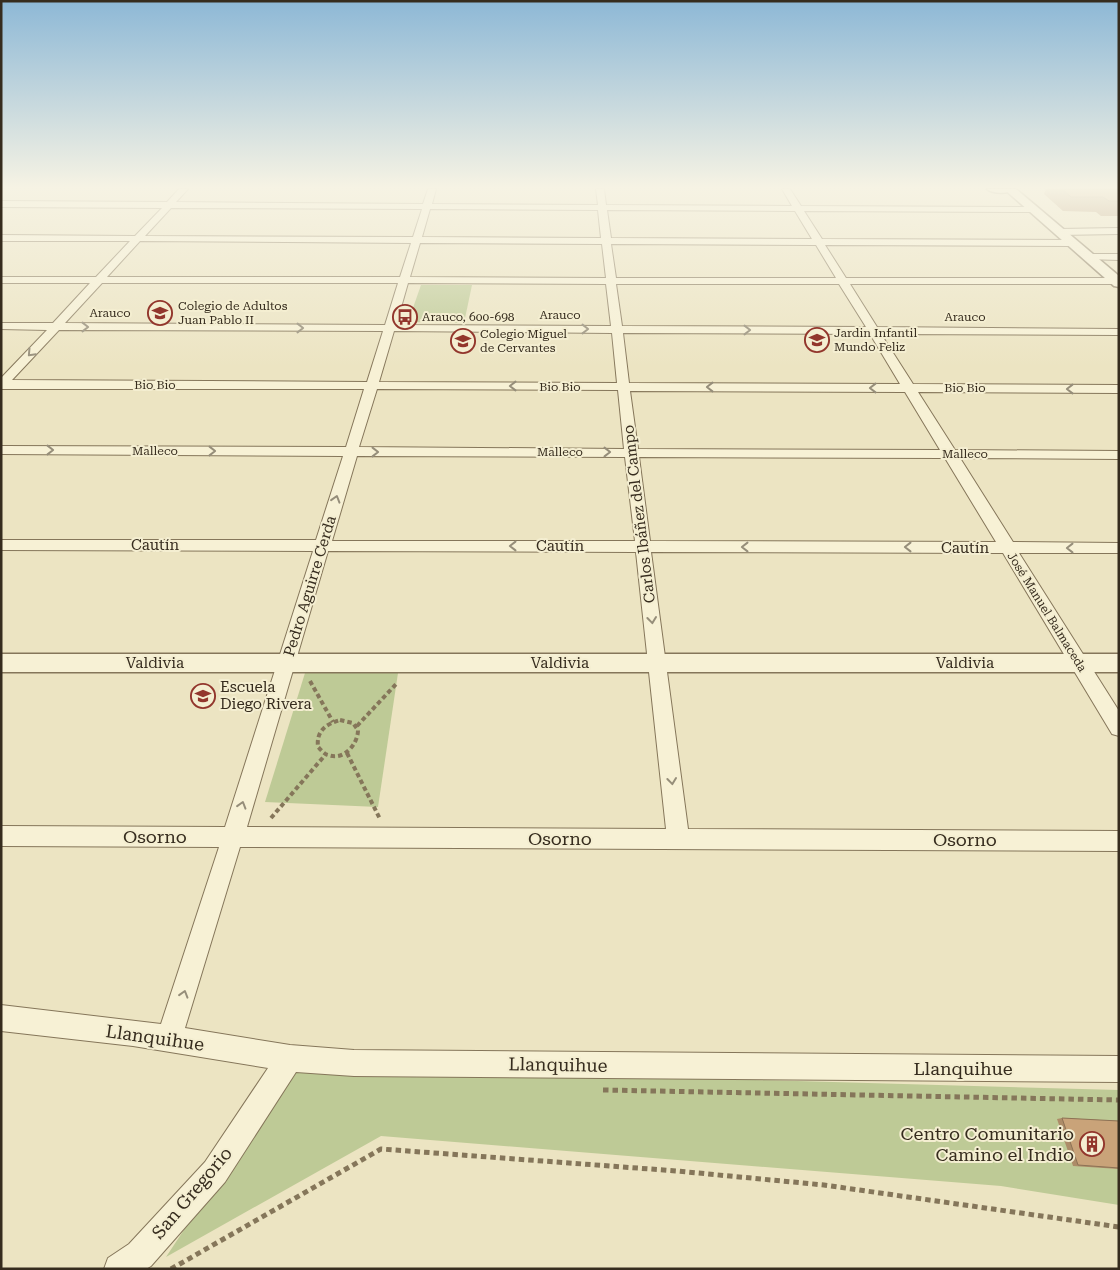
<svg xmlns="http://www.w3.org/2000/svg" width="1120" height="1270" font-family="'Roboto Serif',serif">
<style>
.green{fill:#beca96}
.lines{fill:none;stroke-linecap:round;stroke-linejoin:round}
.minor-casing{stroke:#85765a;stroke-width:2}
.tertiary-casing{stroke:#85765a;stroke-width:3}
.secondary-casing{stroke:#67573d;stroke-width:3}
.path-far1{stroke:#85765a;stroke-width:4;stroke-dasharray:4.5 3;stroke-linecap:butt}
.path{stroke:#85765a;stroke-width:5;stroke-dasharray:5.5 4;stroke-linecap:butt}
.minor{fill:#f7f1d5;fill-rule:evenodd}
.tertiary{fill:#f7f1d5;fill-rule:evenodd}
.secondary{fill:#f7f1d5;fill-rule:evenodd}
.wall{fill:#ad8c68}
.building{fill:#c9a379;stroke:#8d7255}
.oneway{stroke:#968e7a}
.labels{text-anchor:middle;stroke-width:4;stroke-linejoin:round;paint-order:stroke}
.far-poi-label{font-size:12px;fill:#362c1e;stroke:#f4eed1;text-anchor:start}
.far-street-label{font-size:12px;fill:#362c1e;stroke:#f4eed1}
.street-label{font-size:15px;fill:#362c1e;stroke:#f4eed1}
.poi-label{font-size:15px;fill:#362c1e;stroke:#f4eed1;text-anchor:start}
.near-street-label{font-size:18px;fill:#362c1e;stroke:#f4eed1}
.near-poi-label{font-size:18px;fill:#362c1e;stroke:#f4eed1;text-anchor:end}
</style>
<rect width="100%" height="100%" fill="#ece4c2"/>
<g class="green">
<path d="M421,285H472L464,323L408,322Z"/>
<path d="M305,673H398L378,807L265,802Z"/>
<path d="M292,1067L1119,1090V1205L1001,1186L381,1136L166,1257Z"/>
</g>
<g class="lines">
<defs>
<g id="minor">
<path d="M179,189H188L176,202L423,204L428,189H436L432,204L598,205L596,189H604L606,205L792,206L782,189H790L801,206L1034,207L1037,208V212L804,211L822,239L1072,240L1077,243L1072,246L825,245L846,278H1119V284H850L877,327L1119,329V335L881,334L913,384L1119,385V393L918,392L955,450L1119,451V459L960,458L1013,542L1119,543V553H1019L1119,711V736L1112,734L1003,553L651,552L688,829L1119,831V851L240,847L185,1028L290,1045L354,1050L1119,1056V1082L354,1076L296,1072L225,1182L151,1266L146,1269H104L108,1258L129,1244L205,1162L268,1068L133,1046L1,1031V1005L161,1024L219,847L1,846V826L225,827L313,551L1,550V540H316L343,456L1,454V446L346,447L364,389H1V378L47,330L1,329V323H53L90,283H1V277H96L130,241H1V235L135,236L162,208L1,207V201L167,202ZM171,208L422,209L413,237L145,236ZM430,209L598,210L601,238L422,237ZM607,210L795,211L812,239L611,238ZM140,241L411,243L400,277H107ZM420,243L602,244L606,278L410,277ZM611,244L816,245L836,278H616ZM102,283H398L385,325L65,323ZM408,283L606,284L611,326L396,325ZM616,284H839L866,327L622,326ZM59,330L383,331L367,382L12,380ZM394,331L612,333L617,383L379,382ZM623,333L870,334L900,384L629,383ZM377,389L618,390L624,449L359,447ZM630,391L905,392L940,450L638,449ZM357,456L625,457L635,541H332ZM639,457L945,458L996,542L650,541ZM328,551L636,552L666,829L247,827Z"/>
<path d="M1119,228V234L1059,235L1054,232L1059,229Z"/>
<path d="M1088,254H1119V260L1085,259V255Z"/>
</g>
<g id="tertiary">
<path d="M1004,189H1016L1119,276V287L1114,286Z"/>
<rect x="1" y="654" width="1118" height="18"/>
</g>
<path id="secondary" d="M987,189H1015C1009,194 993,194 987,189Z"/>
</defs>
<use href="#minor" class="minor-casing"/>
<use href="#tertiary" class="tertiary-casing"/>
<use href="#secondary" class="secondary-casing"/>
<g class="path-far1">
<path d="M310,681L333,722"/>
<path d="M340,720L353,723L358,730C358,744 344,761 328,755C324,754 321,750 318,747C316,731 326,724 340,720Z"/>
<path d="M357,726L397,683"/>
<path d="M347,753L380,819"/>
<path d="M271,818L326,754"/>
</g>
<g class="path">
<path d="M603,1090L1119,1100"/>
<path d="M171,1269L381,1149L677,1171L824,1185L1119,1227"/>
</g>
<use href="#minor" class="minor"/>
<use href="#tertiary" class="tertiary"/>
<use href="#secondary" class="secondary"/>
</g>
<g class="wall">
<path d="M1046,189H1119V216H1101L1096,212L1063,211L1044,194Z"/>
<path d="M1062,1118L1119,1121V1169L1073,1166L1057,1119Z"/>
</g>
<g class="building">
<path d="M1062,189H1119V201H1109L1103,197H1071Z"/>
<path d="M1062,1118L1119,1121V1168L1078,1165Z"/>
</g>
<defs><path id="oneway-chevron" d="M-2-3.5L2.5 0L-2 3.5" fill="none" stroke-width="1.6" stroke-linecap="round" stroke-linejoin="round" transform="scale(1.25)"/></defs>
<g class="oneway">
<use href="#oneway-chevron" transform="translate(85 327)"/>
<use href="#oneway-chevron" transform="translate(300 328)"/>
<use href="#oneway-chevron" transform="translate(585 329)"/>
<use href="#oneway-chevron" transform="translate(747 330)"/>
<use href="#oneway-chevron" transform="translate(31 353) rotate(133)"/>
<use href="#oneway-chevron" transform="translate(513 386) rotate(-180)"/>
<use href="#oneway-chevron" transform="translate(710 387) rotate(-180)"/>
<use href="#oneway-chevron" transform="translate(873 388) rotate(-180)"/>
<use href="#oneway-chevron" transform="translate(1070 389) rotate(-180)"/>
<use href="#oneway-chevron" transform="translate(50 450)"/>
<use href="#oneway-chevron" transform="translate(212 451)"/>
<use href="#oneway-chevron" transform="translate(375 452)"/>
<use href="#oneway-chevron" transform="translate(607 452)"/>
<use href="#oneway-chevron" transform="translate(336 499) rotate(-73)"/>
<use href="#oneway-chevron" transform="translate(513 546) rotate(-180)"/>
<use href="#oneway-chevron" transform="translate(745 547) rotate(-180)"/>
<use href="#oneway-chevron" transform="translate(908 547) rotate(-180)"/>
<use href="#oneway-chevron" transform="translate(1070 548) rotate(-180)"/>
<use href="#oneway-chevron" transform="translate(652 620) rotate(83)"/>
<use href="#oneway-chevron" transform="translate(672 781) rotate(83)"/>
<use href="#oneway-chevron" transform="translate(242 805) rotate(-73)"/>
<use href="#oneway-chevron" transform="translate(184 994) rotate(-73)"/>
</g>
<linearGradient id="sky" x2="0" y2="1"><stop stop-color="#8db8d6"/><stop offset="0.51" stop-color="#f6f3e4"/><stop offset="1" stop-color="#f6f3e4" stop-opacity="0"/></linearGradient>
<rect width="1120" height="367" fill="url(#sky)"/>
<defs>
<symbol id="school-ring" viewBox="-11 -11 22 22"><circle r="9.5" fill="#f4eed1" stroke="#92362c" stroke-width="1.5"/><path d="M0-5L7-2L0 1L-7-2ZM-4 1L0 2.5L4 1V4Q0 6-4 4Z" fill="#92362c"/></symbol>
<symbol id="bus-ring" viewBox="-11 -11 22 22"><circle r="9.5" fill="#f4eed1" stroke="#92362c" stroke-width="1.5"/><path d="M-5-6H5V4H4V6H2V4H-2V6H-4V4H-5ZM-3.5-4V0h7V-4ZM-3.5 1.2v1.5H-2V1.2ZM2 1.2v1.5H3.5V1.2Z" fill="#92362c"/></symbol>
<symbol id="building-ring" viewBox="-11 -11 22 22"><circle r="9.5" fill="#f4eed1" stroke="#92362c" stroke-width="1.5"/><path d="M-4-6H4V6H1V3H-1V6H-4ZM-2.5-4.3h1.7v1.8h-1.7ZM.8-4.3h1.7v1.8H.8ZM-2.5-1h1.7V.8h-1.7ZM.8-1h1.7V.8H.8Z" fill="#92362c"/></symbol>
</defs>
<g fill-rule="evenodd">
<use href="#school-ring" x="146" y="299" width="28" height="28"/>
<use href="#bus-ring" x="391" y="303" width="28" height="28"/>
<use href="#school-ring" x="803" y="326" width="28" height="28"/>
<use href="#school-ring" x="449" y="327" width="28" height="28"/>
<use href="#school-ring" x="189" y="682" width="28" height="28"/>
<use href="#building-ring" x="1078" y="1130" width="28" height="28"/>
</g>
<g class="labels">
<g class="far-poi-label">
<text x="178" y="310">Colegio de Adultos<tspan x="178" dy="14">Juan Pablo II</tspan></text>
<text x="422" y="321">Arauco, 600-698</text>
<text x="834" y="337">Jardin Infantil<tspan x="834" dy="14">Mundo Feliz</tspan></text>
<text x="480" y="338">Colegio Miguel<tspan x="480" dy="14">de Cervantes</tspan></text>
</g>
<g class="far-street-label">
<text x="110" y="317">Arauco</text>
<text x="560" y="319">Arauco</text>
<text x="965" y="321">Arauco</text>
<text x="155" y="389">Bio Bio</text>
<text x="560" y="391">Bio Bio</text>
<text x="965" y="392">Bio Bio</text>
<text x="155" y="455">Malleco</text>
<text x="560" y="456">Malleco</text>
<text x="965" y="458">Malleco</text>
<text transform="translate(1047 612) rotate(58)" y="4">José Manuel Balmaceda</text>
</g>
<g class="street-label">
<text transform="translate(639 514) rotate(-97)" y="5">Carlos Ibáñez del Campo</text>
<text x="155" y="550">Cautín</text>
<text x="560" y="551">Cautín</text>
<text x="965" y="553">Cautín</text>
<text transform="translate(310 586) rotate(-73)" y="5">Pedro Aguirre Cerda</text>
<text x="155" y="668">Valdivia</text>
<text x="560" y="668">Valdivia</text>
<text x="965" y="668">Valdivia</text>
</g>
<g class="poi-label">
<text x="220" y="692">Escuela<tspan x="220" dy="17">Diego Rivera</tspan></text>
</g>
<g class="near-street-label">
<text x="155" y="843">Osorno</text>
<text x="560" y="845">Osorno</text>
<text x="965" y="846">Osorno</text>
<text transform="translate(155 1038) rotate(8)" y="6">Llanquihue</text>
<text transform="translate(558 1065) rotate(1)" y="6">Llanquihue</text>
<text x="963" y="1075">Llanquihue</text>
<text transform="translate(192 1193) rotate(-50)" y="6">San Gregorio</text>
</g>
<g class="near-poi-label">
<text x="1074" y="1140">Centro Comunitario<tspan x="1074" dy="21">Camino el Indio</tspan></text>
</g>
</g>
<rect width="1120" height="1270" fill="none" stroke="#362c1e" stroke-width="5"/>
</svg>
